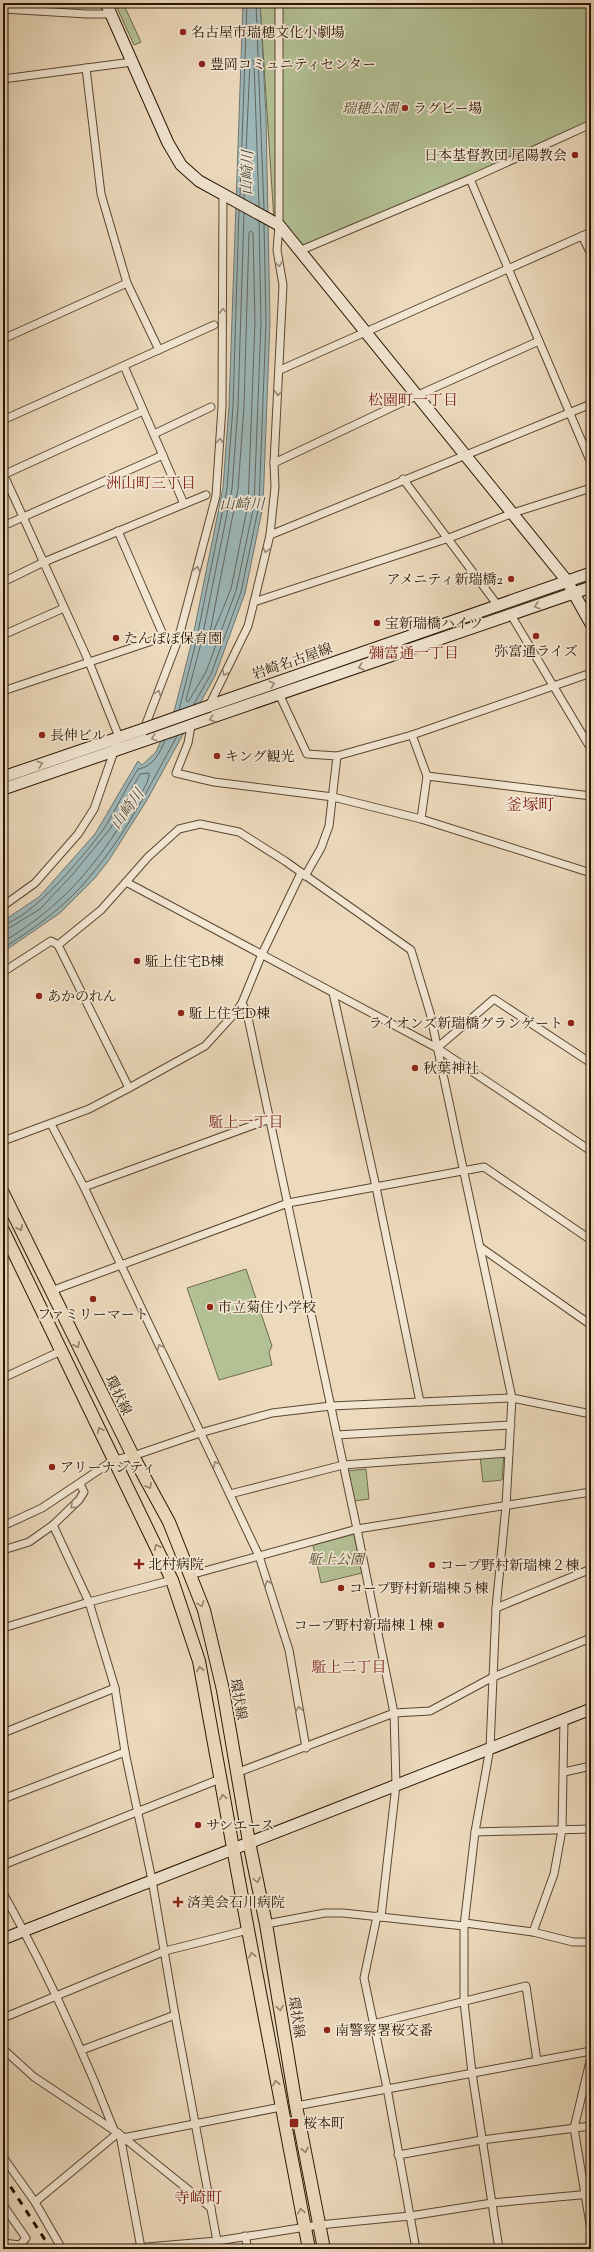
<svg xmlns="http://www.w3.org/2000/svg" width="594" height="2252" font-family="'Sorts Mill Goudy','Noto Serif JP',serif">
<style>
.green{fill:#b3c195;stroke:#6e6b4b}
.water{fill:#9db8ba;stroke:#6e7770}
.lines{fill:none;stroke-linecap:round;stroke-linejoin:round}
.shore{stroke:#62665e;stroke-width:1}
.street-casing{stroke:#594630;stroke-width:9}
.secondary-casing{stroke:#281501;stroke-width:13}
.primary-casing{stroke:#281501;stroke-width:14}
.street{stroke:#f3e7d4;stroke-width:7}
.secondary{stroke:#f3e7d4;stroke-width:11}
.primary{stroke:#eddabd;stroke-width:12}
.rail{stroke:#281501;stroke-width:3;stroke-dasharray:7 7;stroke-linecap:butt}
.secondary-bridge-casing{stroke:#281501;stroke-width:13;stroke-linecap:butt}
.secondary-bridge{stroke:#f3e7d4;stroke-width:11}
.oneway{stroke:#988875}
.oneway2{stroke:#948168}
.poi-dot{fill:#8f2418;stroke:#f3e7d4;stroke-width:1.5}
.labels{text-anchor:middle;stroke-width:3.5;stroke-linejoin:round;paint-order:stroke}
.poi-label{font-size:14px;fill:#281501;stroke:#f3e7d4;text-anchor:start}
.park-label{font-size:14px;font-style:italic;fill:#52492d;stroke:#f3e7d4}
.street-label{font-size:14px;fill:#281501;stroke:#f3e7d4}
.water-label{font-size:15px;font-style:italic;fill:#514e42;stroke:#f3e7d4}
.neighbourhood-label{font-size:15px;fill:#7a1f14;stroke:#f3e7d4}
.quarter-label{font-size:16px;fill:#7a1f14;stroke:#f3e7d4}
</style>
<rect width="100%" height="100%" fill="#eddabd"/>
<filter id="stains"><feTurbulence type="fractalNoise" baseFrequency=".005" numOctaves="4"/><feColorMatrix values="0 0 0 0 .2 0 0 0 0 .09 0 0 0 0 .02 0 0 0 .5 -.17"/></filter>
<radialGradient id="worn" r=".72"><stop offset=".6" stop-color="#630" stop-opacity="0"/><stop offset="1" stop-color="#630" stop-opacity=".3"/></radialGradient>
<g class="green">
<path d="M115,3H123L141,42L134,45Z"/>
<path d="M260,3H591V124L299,251L274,221Z"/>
<path d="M246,1269L272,1346L269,1352L272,1365L219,1380L187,1288Z"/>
<path d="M504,1453L502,1480L483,1482L480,1456Z"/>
<path d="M366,1469L369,1499L354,1501L347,1471Z"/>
<path d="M354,1534L362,1573L321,1583L313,1545Z"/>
</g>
<path class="water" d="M243,3H260L266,116L270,322L263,506L245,593L215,676L147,800L109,860L95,878L60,913L3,952V921L39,897L95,834L138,761L142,765L156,752L175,708L192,641L223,488L229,406Z"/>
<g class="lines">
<g class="shore">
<path d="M256,3L264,209"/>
<path d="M240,196L247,3"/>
<path d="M244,199L250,62L252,60L254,62L259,206"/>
<path d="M244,213L238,406L232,489L201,643L186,700L188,702L206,672L236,591L254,505L261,322L259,221"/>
<path d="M251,231L253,233L255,322L248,504L231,589L210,640L209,637L238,489L244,407L249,233Z"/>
<path d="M194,704L211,674L241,592L259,505L266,322L264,224"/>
<path d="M179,710L196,642L227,489L233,406L239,210"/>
<path d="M3,924C29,922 90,849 105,827C117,808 126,787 138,769C153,767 160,753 165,740"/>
<path d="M3,929L9,928L40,909L72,875L110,829L140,774L149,773C150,783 137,799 132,807C94,868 65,904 3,942"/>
<path d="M3,948C36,928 68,904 92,874C127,833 151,783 177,736"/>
</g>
<defs>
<g id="street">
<path d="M3,9L87,14H111"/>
<path d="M86,68L101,194L127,283L159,350"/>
<path d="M3,79L132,62"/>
<path d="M470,179L591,463"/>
<path d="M582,236L591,254"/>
<path d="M299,251L470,179L591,124"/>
<path d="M3,339L127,283"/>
<path d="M124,366L184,504"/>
<path d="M280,370L591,232"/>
<path d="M3,420L214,325"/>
<path d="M154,434L211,407"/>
<path d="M274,463L418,395L539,341"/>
<path d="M3,473L89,662L119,737L94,809L78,834L35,883L3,906"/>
<path d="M3,475L143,411"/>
<path d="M403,479L499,607"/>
<path d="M3,526L163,455"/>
<path d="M118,531L164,637"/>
<path d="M270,535L591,404"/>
<path d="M3,582L44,562L206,495"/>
<path d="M254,602L449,538L513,513L591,488"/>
<path d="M511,615L591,749"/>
<path d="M3,635L64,608"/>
<path d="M3,691L164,637L178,640"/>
<path d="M280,696L307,754L337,756L329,826L321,848L305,876"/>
<path d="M209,706L248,626L254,602L270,535L275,487L274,463L283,285L277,250L279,225V3"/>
<path d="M191,726L188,743L176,773L214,782L333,797L421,819L591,873"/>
<path d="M144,729L178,640L216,496L222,407L223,193"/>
<path d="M412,735L427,776"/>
<path d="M337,756L412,735L591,673"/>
<path d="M421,819L427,776L591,796"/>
<path d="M126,882L148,857L179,829L200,824L239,832L285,861L411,950L430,1013L512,1398L506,1506L496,1608L490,1748L475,1832L464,1926V2002L472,2073L499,2249"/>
<path d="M58,945L101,910L126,882L437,1048L494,999L591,1063"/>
<path d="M3,972L51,941L58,945L129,1088L89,1109L3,1141"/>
<path d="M333,993L376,1187L420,1402"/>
<path d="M242,1003L247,1013L357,1529L394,1713L396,1785L381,1917"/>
<path d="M437,1048L591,1151"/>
<path d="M129,1088L205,1046L235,1013L242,1003L262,954L301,873"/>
<path d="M51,1124L84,1187L259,1556L289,1650L306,1748"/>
<path d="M84,1187L270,1119"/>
<path d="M480,1247L591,1325"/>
<path d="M51,1291L288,1203L484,1167L591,1240"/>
<path d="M3,1378L61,1351"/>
<path d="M337,1435L511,1425"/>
<path d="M230,1494L343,1465L509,1453"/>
<path d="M53,1525L79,1500L84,1492L80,1484"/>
<path d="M3,1526L42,1508L114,1460L133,1456L200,1433L272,1413L331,1406L512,1398L591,1414"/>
<path d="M3,1550L29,1542L53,1525L89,1602L172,1580"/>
<path d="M190,1575L357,1529L591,1492"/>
<path d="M496,1608L591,1569"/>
<path d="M3,1628L89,1602L115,1688L125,1752L152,1880L175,2015L217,2241"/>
<path d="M3,1733L115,1688"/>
<path d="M564,1772L591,1766"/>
<path d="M236,1773L394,1713L430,1711L493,1677L591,1638"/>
<path d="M3,1799L125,1752"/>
<path d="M475,1832L591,1829"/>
<path d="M3,1865L220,1779"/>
<path d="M3,1893C46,1970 82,2048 114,2130"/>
<path d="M377,1916L364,1978L387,2088L416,2249"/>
<path d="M465,1923L533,1932L573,1942H591"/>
<path d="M266,1924L325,1913H343L464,1926"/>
<path d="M533,1932L554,1874L562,1830L564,1719"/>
<path d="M3,2018L165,1951L248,1930"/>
<path d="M373,2024L526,1986L537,2061"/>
<path d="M3,2049L34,2077L118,2133L211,2208"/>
<path d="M82,2050L175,2015"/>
<path d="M591,2057L574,2128L591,2230"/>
<path d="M296,2106L591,2051"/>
<path d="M120,2135L141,2248"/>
<path d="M123,2138L281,2107"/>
<path d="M398,2155L482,2140L591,2126"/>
<path d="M3,2157L35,2202L62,2249"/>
<path d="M35,2202L118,2133"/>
<path d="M3,2205L26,2238L20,2245L3,2243"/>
<path d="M245,2236L248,2249"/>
<path d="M124,2249L217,2241L319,2225L410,2216L492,2203L591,2194"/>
</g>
<g id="secondary">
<path d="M106,3L168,143L181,165L199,181L279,225L567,581L591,624"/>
<path d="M209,706L591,573"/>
<path d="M3,777L144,729"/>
<path d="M3,789L591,587"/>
<path d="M3,1939L591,1709"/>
</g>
<g id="primary">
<path d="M3,1193L133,1456L169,1522L204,1610L223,1690L249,1842L266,1924L296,2106L324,2249"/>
<path d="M3,1230L172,1580L199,1661L248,1930L309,2249"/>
</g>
</defs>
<use href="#street" class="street-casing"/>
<use href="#secondary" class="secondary-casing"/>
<use href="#primary" class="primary-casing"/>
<use href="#street" class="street"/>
<use href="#secondary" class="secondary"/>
<use href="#primary" class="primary"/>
<path class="rail" d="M3,2175L51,2249"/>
<defs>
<path id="secondary-bridge" d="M144,729L209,706"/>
</defs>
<use href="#secondary-bridge" class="secondary-bridge-casing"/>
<use href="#secondary-bridge" class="secondary-bridge"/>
</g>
<defs><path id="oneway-chevron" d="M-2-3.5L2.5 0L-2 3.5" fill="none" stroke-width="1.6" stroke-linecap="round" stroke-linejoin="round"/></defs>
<g class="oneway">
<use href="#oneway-chevron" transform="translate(279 264) rotate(80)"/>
<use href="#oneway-chevron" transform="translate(223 311) rotate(-90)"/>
<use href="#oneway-chevron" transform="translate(278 393) rotate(93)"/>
<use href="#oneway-chevron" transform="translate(220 441) rotate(-86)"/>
<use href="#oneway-chevron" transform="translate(266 550) rotate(103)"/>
<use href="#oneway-chevron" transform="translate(197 569) rotate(-75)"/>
<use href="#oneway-chevron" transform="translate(537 606) rotate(161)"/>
<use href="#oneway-chevron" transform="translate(361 667) rotate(161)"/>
<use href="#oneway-chevron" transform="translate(225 673) rotate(116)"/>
<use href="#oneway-chevron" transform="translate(272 684) rotate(-19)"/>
<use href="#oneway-chevron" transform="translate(158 693) rotate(-69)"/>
<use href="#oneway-chevron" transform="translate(212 719) rotate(161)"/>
<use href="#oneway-chevron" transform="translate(154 738) rotate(161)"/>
<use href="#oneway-chevron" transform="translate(40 764) rotate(-19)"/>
<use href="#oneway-chevron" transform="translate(160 1347) rotate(-115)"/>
<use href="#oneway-chevron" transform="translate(216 1464) rotate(-116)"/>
<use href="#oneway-chevron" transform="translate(73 1506) rotate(138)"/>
<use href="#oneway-chevron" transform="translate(268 1583) rotate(-109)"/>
<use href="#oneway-chevron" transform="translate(299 1709) rotate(-99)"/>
</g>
<g class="oneway2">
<use href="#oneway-chevron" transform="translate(20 1228) rotate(64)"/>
<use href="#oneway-chevron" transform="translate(77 1345) rotate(64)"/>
<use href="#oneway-chevron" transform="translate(100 1430) rotate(-116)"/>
<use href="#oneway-chevron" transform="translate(149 1486) rotate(61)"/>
<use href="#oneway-chevron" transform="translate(157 1547) rotate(-115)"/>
<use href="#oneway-chevron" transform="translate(201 1604) rotate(70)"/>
<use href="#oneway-chevron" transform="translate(200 1669) rotate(-100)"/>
<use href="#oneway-chevron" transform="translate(223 1797) rotate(-101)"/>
<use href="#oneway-chevron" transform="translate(257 1880) rotate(78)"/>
<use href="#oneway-chevron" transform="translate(252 1955) rotate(-101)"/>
<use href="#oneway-chevron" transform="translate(280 2008) rotate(81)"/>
<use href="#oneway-chevron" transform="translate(276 2083) rotate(-101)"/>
<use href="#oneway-chevron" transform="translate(305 2150) rotate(79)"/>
<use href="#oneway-chevron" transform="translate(301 2211) rotate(-101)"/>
</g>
<g class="poi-dot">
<circle cx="183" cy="32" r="4"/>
<circle cx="202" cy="64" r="4"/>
<circle cx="405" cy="108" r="4"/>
<circle cx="575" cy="155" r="4"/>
<circle cx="511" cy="579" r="4"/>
<circle cx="377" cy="623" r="4"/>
<circle cx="536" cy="636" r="4"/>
<circle cx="116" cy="638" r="4"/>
<circle cx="42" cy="735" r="4"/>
<circle cx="217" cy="756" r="4"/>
<circle cx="137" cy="961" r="4"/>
<circle cx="39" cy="996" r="4"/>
<circle cx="181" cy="1013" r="4"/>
<circle cx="571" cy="1023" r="4"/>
<circle cx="415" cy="1068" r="4"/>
<circle cx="93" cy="1299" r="4"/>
<circle cx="210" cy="1307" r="4"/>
<circle cx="52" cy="1467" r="4"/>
<path d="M137 1558h4v4h4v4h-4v4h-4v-4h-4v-4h4z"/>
<circle cx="432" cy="1565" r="4"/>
<circle cx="341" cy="1588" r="4"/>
<circle cx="441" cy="1625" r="4"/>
<circle cx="198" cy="1825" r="4"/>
<path d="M176 1896h4v4h4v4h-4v4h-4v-4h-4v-4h4z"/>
<circle cx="327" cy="2030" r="4"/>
<rect x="289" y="2118" width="10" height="10" rx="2"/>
</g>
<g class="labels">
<g class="poi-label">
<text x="191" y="37">名古屋市瑞穂文化小劇場</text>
<text x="210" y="69">豊岡コミュニティセンター</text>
<text x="413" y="113">ラグビー場</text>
<text x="567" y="160" text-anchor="end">日本基督教団 尾陽教会</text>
<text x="503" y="584" text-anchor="end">アメニティ新瑞橋2</text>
<text x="385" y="628">宝新瑞橋ハイツ</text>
<text x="124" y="643">たんぽぽ保育園</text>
<text x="536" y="656" text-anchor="middle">弥富通ライズ</text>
<text x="50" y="740">長伸ビル</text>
<text x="225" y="761">キング観光</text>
<text x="145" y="966">駈上住宅B棟</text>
<text x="47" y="1001">あかのれん</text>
<text x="189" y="1018">駈上住宅D棟</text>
<text x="563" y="1028" text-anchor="end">ライオンズ新瑞橋グランゲート</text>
<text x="423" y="1073">秋葉神社</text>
<text x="218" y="1312">市立菊住小学校</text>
<text x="93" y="1319" text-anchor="middle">ファミリーマート</text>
<text x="60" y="1472">アリーナシティ</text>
<text x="148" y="1569">北村病院</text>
<text x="440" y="1570">コープ野村新瑞棟２棟</text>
<text x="349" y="1593">コープ野村新瑞棟５棟</text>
<text x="433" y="1630" text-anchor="end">コープ野村新瑞棟１棟</text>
<text x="206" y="1830">サンエース</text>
<text x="187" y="1907">済美会石川病院</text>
<text x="335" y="2035">南警察署桜交番</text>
<text x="303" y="2128">桜本町</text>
</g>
<g class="park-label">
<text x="370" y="113">瑞穂公園</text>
<text x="336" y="1564">駈上公園</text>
</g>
<g class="street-label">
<text transform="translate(292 661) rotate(-19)" y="5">岩崎名古屋線</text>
<text transform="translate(119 1395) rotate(64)" y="5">環状線</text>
<text transform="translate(239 1699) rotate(80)" y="5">環状線</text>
<text transform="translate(297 2017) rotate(81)" y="5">環状線</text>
</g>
<g class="water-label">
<text transform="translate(247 173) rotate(-89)" y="5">山崎川</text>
<text x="242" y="509">山崎川</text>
<text transform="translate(127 809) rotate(-54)" y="5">山崎川</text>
</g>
<g class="neighbourhood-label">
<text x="413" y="405">松園町一丁目</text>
<text x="151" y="488">洲山町三丁目</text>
<text x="414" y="658">彌富通一丁目</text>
<text x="246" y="1127">駈上一丁目</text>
<text x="349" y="1672">駈上二丁目</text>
</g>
<g class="quarter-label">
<text x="530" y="810">釜塚町</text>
<text x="198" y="2203">寺崎町</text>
</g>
</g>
<rect width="594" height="2252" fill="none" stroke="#eddabd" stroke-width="16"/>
<rect x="4" y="4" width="586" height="2244" fill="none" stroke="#281501" stroke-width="2"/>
<rect x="8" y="8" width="578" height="2236" fill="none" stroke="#281501"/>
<rect width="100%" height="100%" filter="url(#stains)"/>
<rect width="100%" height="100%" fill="url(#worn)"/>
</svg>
